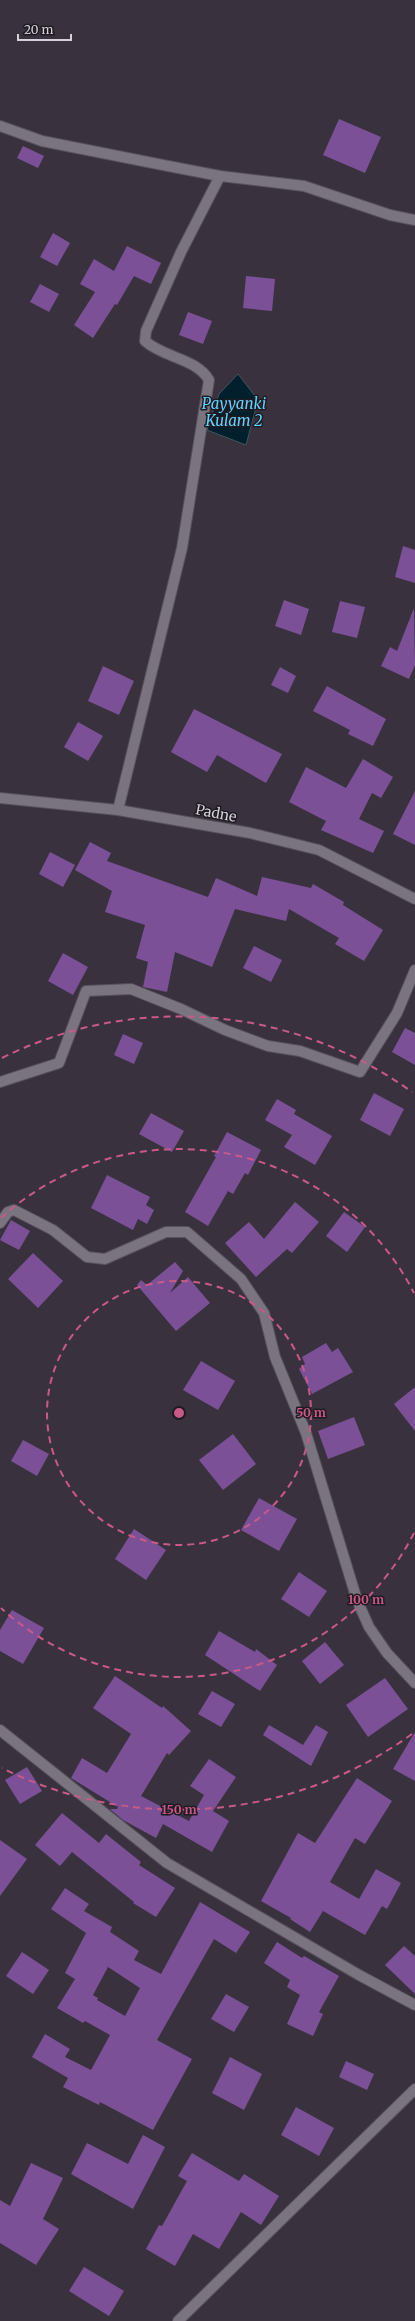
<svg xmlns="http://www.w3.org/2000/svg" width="415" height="2321" font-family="Merriweather,serif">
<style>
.water{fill:#00202d;stroke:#405560}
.building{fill:#7b5097;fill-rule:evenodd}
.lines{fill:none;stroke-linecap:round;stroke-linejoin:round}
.street-casing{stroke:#56515a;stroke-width:12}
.secondary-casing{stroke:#56515a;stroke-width:12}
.street{stroke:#7a7380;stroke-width:10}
.secondary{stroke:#7a7380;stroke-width:10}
.ring{fill:none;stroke:#c95987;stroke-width:2;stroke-dasharray:7 5}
.labels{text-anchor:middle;stroke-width:3;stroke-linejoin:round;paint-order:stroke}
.street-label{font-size:14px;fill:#d5d1d8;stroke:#1e1b21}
.water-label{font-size:15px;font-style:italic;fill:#64d1fe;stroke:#1e1b21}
.centre{fill:#c95987;stroke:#1e1b21;stroke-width:2}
.ring-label{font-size:12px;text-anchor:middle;font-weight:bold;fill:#c95987;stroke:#1e1b21;stroke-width:3;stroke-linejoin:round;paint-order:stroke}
</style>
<rect width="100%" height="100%" fill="#39323e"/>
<path class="water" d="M238,374L258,400L246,445L207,430L219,394Z"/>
<g class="building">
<path d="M339,119L381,137L365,173L323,155Z"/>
<path d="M23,146L44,156L38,168L17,158Z"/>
<path d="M53,233L70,243L57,266L40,257Z"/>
<path d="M127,246L161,263L151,284L134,276L117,305L115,304L93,338L74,325L95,292L80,284L94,259L114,271Z"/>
<path d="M246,276L275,279L272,311L243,308Z"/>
<path d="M40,284L59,294L49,312L30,302Z"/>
<path d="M188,312L212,321L203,344L179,335Z"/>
<path d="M403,546L415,550V583L395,577Z"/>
<path d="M284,600L309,609L301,635L275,626Z"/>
<path d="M340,601L365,607L357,638L332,632Z"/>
<path d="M414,608L415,665L409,679L381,666L390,647L397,651Z"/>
<path d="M103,666L134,681L119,715L88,701Z"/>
<path d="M280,667L296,676L288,693L271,685Z"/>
<path d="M327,686L386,719L373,746L348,734L350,730L313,711Z"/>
<path d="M194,709L282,754L266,783L217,755L207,772L171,752Z"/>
<path d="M78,722L103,736L88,761L64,747Z"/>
<path d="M363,759L393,777L381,798L372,793L359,819L384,831L373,853L321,830L326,821L289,802L306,767L346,788Z"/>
<path d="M415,791V845L393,834Z"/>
<path d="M90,842L111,853L107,861L208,897L216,878L257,896L262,877L311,888L313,884L344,902L343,905L383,930L364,961L335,944L339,938L289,909L286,921L235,909L212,967L175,952L167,992L143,987L148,962L136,958L145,925L105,912L112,891L75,870Z"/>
<path d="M50,852L75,865L63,887L39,874Z"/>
<path d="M254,946L282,960L271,982L243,968Z"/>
<path d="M63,953L88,967L73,995L48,981Z"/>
<path d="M405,1028L415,1033V1065L392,1052Z"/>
<path d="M123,1034L143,1043L134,1064L114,1055Z"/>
<path d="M374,1093L404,1109L390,1136L360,1120Z"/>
<path d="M277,1099L296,1110L294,1114L332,1136L315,1165L284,1147L292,1135L265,1120Z"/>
<path d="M151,1113L184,1131L172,1152L139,1134Z"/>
<path d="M227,1132L261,1150L248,1175L245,1173L233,1194L228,1191L208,1226L185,1212L216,1157L214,1156Z"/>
<path d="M107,1175L150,1197L146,1205L154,1210L147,1224L138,1219L133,1230L91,1208Z"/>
<path d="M295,1202L319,1222L292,1253L287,1249L256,1277L225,1243L249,1222L264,1239Z"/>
<path d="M344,1212L365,1227L347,1252L326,1236Z"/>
<path d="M11,1220L30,1231L19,1250L0,1240Z"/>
<path d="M33,1253L63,1281L38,1308L8,1279Z"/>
<path d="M175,1262L183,1271L170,1293L188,1277L210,1303L176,1331L137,1285L141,1280L147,1285Z"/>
<path d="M326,1343L332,1352L338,1348L353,1372L312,1394L299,1369L305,1364L302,1357Z"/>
<path d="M201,1361L235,1381L218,1410L183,1390Z"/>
<path d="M415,1387V1431L394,1404Z"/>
<path d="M354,1417L365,1445L328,1459L318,1431Z"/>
<path d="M233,1434L256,1464L223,1490L199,1460Z"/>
<path d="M23,1440L49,1454L37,1476L11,1461Z"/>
<path d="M259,1498L297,1519L279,1551L241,1530Z"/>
<path d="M134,1529L166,1550L146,1580L115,1559Z"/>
<path d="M299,1572L327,1591L309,1617L281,1599Z"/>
<path d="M12,1610L44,1628L23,1664L0,1651V1630Z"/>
<path d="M219,1631L255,1652L256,1649L277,1665L260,1691L205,1655Z"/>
<path d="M325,1642L344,1665L320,1684L302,1661Z"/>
<path d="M115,1676L162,1708L163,1706L191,1731L169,1755L167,1753L141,1796L189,1821L204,1795L190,1786L209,1759L236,1777L213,1811L229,1821L212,1852L163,1824L156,1838L123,1820L110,1809H117L118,1807L71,1778L82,1758L107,1773L131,1734L93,1708Z"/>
<path d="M385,1678L408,1709L368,1737L346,1705Z"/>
<path d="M212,1691L235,1704L221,1727L198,1714Z"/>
<path d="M269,1725L303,1745L316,1725L328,1732L311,1766L263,1735Z"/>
<path d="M415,1732V1781L393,1769Z"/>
<path d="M27,1767L42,1791L20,1804L5,1780Z"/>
<path d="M357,1778L392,1801L365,1844L355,1838L330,1882L359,1899L376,1869L401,1883L387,1909L382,1906L365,1935L323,1911L310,1932L290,1919L291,1918L261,1901L298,1833L315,1843Z"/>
<path d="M62,1813L99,1843L106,1834L141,1862L139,1865L175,1888L156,1917L133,1903L134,1902L72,1852L60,1866L35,1845Z"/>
<path d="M0,1840L27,1859L0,1896Z"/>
<path d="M65,1888L89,1904L84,1911L112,1927L110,1932L139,1951L134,1960L161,1974L200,1902L250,1932L236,1953L214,1939L157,2040L192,2059L153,2130L100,2102L99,2105L63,2087L68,2078L32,2057L45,2034L70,2049L65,2057L91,2070L110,2035L85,2021L83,2023L57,2008L75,1979L65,1973L86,1933L51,1909ZM108,1967L140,1988L125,2016L97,2000L98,1998L93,1995Z"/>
<path d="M277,1942L302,1958L304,1956L339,1976L319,2012L323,2014L313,2036L287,2024L300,1995L287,1987L290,1980L264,1963Z"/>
<path d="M404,1946L415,1956V1994L385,1965Z"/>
<path d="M22,1952L49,1970L33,1994L6,1976Z"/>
<path d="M226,1994L249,2007L234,2032L211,2019Z"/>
<path d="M230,2057L262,2074L244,2110L212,2093Z"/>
<path d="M346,2061L374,2074L367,2090L339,2077Z"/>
<path d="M296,2107L334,2128L319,2156L281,2135Z"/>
<path d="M143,2135L165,2147L133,2209L71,2174L87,2143L128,2164Z"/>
<path d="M192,2153L239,2181L244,2174L279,2196L261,2225L241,2212L219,2249L193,2234L175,2266L146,2249L159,2225L162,2226L187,2181L178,2176Z"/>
<path d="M31,2163L63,2178L43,2219L59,2229L36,2265L0,2243V2200L10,2206Z"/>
<path d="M84,2267L124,2291L109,2316L69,2291Z"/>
</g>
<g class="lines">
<defs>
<g id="street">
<path d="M0,126L42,141L168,166L220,176L304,186L390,215L415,220"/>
<path d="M0,798L118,810L250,833L319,850L415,899"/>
<path d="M118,810L182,548L209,380C196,358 164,358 145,341L146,331L181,252L220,176"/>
<path d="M0,1082L59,1063L86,991L131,989L181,1009L225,1030L268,1046L300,1051L360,1072L397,1013L415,970"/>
<path d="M0,1223L8,1212L14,1210L53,1230L87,1257L105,1259L166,1232H187L241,1279L264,1313L275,1357L306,1433L357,1600L369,1627L387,1653L415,1683"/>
<path d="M0,1730L167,1863L359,1975L415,2005"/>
</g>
<path id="secondary" d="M178,2321L415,2089"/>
</defs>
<use href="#street" class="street-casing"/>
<use href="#secondary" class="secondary-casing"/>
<use href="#street" class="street"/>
<use href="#secondary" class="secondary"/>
</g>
<g class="ring">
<circle cx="179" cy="1413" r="132"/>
<path d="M414 1533A264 264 0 0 1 1 1608M1 1218A264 264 0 0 1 414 1293"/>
<path d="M412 1734A397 397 0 0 1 2 1768M2 1058A397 397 0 0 1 412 1092"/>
</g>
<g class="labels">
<g class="street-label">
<text transform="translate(216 813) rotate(11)" y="5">Padne</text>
</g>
<g class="water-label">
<text x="234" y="409">Payyanki<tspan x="234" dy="17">Kulam 2</tspan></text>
</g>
</g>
<circle cx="179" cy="1413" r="6" class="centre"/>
<g class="ring-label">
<text x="311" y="1417">50 m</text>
<text x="366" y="1604">100 m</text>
<text x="179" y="1814">150 m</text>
</g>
<path d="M18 34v6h53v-6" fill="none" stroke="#d5d1d8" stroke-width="2"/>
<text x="24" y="34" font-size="12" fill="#d5d1d8" stroke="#1e1b21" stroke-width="3" paint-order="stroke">20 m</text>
</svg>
